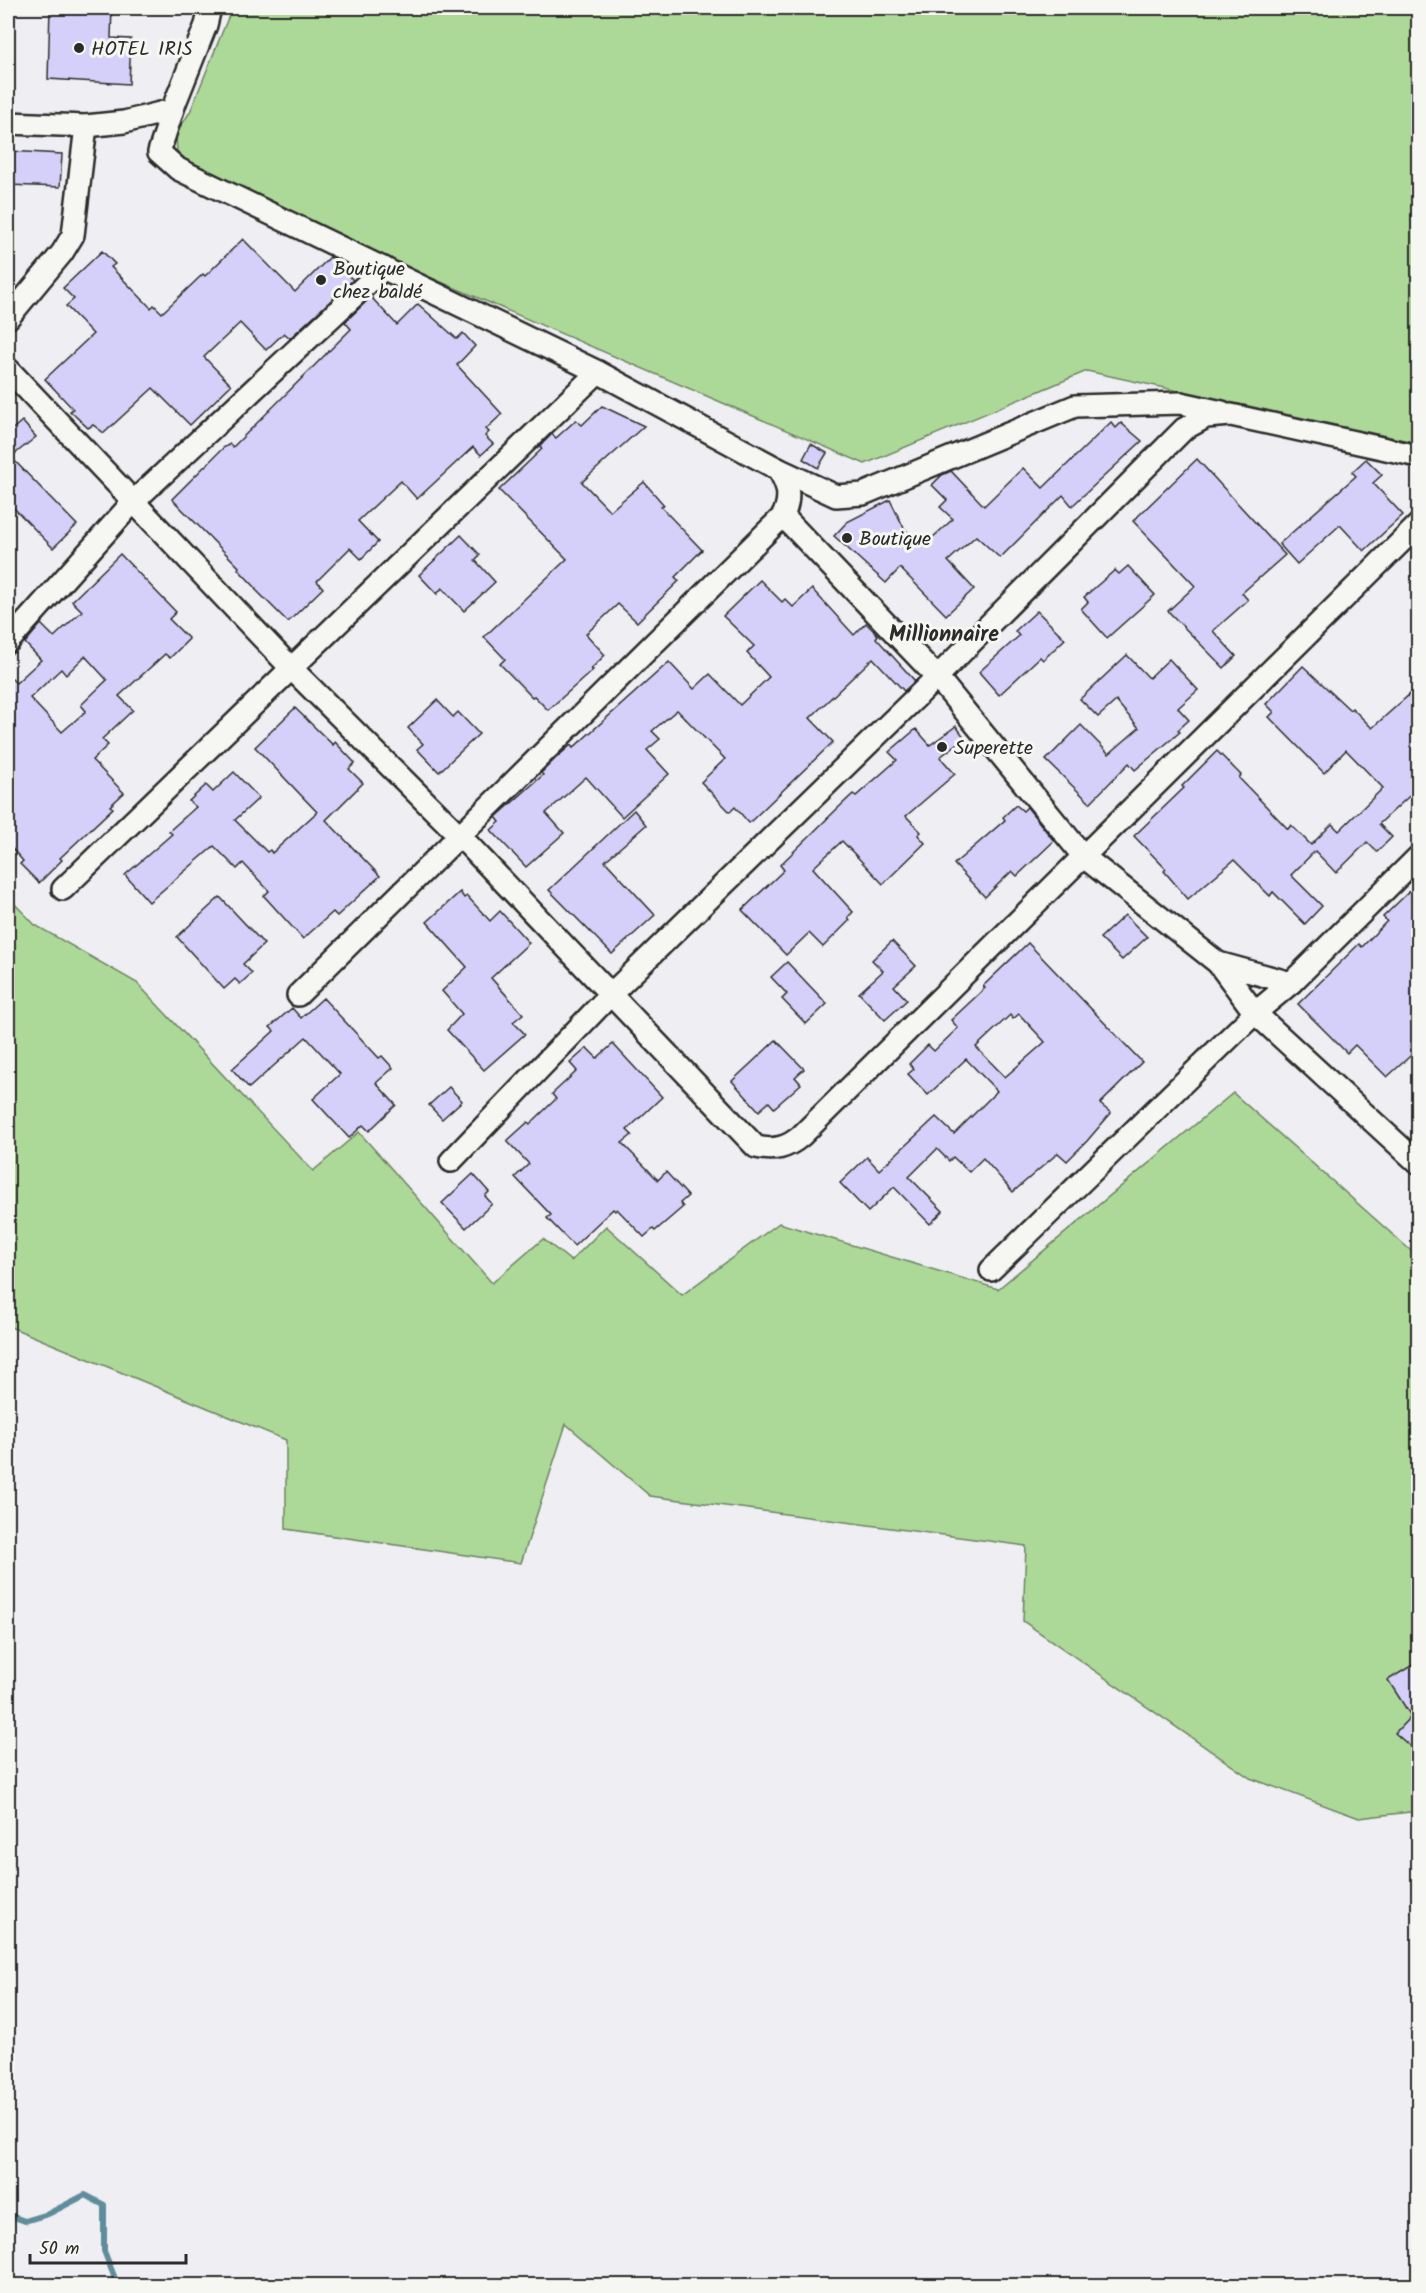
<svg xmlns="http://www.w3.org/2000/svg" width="1426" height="2293" font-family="Kalam,sans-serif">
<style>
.green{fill:#add998;stroke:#6c8262;stroke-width:1.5}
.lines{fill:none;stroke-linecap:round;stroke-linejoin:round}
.stream{stroke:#618d9b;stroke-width:6}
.building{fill:#d5d0f9;stroke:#2b2b2b;stroke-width:1.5;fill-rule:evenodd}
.street-casing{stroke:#2b2b2b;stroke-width:26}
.street{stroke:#f6f6f2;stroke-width:21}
.poi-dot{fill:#2b2b2b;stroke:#f6f6f2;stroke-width:2}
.labels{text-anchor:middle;stroke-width:6;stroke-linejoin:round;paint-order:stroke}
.poi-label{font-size:20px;fill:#2b2b2b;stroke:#f6f6f2;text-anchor:start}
.quarter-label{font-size:22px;font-weight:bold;fill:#2b2b2b;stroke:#f6f6f2}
</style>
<rect width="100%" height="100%" fill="#efeef3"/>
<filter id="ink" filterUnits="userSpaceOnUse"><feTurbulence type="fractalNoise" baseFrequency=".0167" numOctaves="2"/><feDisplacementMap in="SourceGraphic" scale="12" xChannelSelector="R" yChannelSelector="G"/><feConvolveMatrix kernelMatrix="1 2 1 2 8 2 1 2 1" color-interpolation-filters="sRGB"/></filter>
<g filter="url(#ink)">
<g class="green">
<path d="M232,8H1418V443L1087,371L865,464L178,169L176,134L190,112Z"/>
<path d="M8,897L35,925L137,983L313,1171L359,1132L492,1283L543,1239L571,1261L606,1226L682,1295L779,1223L998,1289L1233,1093L1418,1257V1811L1359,1818L1250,1778L1023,1621L1026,1546L650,1496L566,1424L521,1563L286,1529V1440L8,1326Z"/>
</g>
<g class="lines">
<path class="stream" d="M8,2215L25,2221L48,2214L85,2195L104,2205V2251L118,2286"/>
</g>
<g class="building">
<path d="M50,8H112L111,38L131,39L129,84L48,79Z"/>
<path d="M8,151L62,154L60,187L8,185Z"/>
<path d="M243,239L295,292L330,257L353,280L290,338L284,333L266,350L240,323L204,357L231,385L190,425L153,388L104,433L93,425L88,428L70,411L73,409L45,379L93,334L66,306L74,299L63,288L102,251L115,264L111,267L151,308L154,305L162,313L203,274L205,276Z"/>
<path d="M371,297L397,325L418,304L457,339L463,333L475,346L457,365L502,414L486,429L489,432L485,436L493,444L481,455L473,447L417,499L401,481L358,521L378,542L361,559L350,548L317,581L323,588L288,622L255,589L256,588L238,569L239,567L172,499L223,448L230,444L233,447L351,329L345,322Z"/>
<path d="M602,406L644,426L582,482L610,511L644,482L664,505L661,507L702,550L675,577L679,581L637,622L618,604L586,634L605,655L591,669L593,670L548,710L534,696L532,697L500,664L505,659L484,637L567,559L499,490L542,449L540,446L552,434L556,438L576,420L582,425Z"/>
<path d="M22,421L36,437L11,457L77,525L53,548L8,502V433Z"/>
<path d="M1111,422L1116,428L1121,423L1142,441L1072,506L1063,495L1000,558L976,536L948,561L974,589L946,615L900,568L886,583L834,536L847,522L890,500L904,528L922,547L953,519L940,507L947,500L932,485L942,475L951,471L984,506L1023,468L1043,488Z"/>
<path d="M811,444L827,453L818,468L803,459Z"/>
<path d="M1197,459L1285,555L1242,593L1248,600L1213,631L1236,656L1224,668L1168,611L1195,586L1133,521Z"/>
<path d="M1366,459L1382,475L1373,483L1403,515L1364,551L1340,525L1297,564L1279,544L1356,476L1352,472Z"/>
<path d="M461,535L480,555L475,560L495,582L464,611L442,588L437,594L419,575Z"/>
<path d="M120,554L176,612L169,619L189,639L170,658L165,654L119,696L133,710L102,739L108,745L92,760L124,793L110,806L113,808L60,858L62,860L39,883L20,864L23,861L8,844V675L16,683L41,660L25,643L41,624L54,637L82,611L72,601ZM85,656L107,680L81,705L86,711L62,732L30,698L61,669L66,675Z"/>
<path d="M1128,566L1155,595L1107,638L1081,609L1088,602L1084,597L1115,570L1119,574Z"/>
<path d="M760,580L782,602L785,599L793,607L812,589L854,635L866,623L878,635L876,638L915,681L904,691L873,658L810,718L833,742L749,823L735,807L730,812L701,782L725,759L677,710L652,731L660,739L647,750L669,774L622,817L586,777L546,813L564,833L526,867L491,830L500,822L496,817L543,775L541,773L555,759L571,745L573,748L669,662L694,689L710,674L740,705L769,677L747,653L754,646L723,616Z"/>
<path d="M1037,611L1065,639L1043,660L1040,657L999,695L979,672L1019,636L1015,631Z"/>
<path d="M1127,655L1149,678L1169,659L1198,690L1178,708L1189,720L1178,730L1180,732L1135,770L1129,763L1090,803L1046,760L1081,725L1109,754L1139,728L1116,701L1098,717L1080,699Z"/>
<path d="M1303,666L1350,710L1352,708L1372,728L1419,686V787L1379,824L1392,837L1377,852L1367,842L1336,873L1315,851L1291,875L1322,906L1305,924L1273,892L1270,896L1234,860L1188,899L1164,871L1166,869L1134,836L1184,788L1182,786L1217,751L1241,775L1239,778L1288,829L1291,825L1311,845L1332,824L1339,831L1383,788L1346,750L1324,773L1269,717L1274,712L1266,704Z"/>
<path d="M437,700L453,717L458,712L479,734L439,772L417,749L423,744L408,728Z"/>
<path d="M295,708L333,745L335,742L355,763L349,769L363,783L326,820L380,876L337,916L333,912L303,939L264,896L269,891L243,863L237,869L214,846L149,902L125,875L172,834L169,831L196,807L189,801L206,785L213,792L234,772L259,798L235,820L267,852L270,850L272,853L317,812L255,747Z"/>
<path d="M956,726L965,738L940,757L955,774L906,816L921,832L918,835L925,843L883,884L842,841L813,868L853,912L848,917L850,920L823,947L809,933L786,955L742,910L784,870L780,865L837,809L853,794L856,796L897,760L889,752L916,729L930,745Z"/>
<path d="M1016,805L1023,811L1027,807L1054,841L1017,876L1012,871L985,897L954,864L1005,820L1003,817Z"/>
<path d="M634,810L646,825L605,861L655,915L612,954L549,890Z"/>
<path d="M1419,882V1048L1387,1077L1355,1045L1347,1053L1298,1004L1359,944L1362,947L1387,921L1383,917Z"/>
<path d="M460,892L464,898L467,896L490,921L500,911L529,943L491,978L523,1014L513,1022L525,1034L484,1070L447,1030L462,1014L442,991L467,967L427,922Z"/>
<path d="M220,897L264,944L243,964L252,973L240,984L235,979L224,989L177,937Z"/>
<path d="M1125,915L1147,937L1122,960L1100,938Z"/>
<path d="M892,941L916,966L894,986L907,1000L885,1020L859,993L883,971L872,960Z"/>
<path d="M1028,943L1142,1062L1100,1104L1111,1113L1087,1141L1067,1161L1058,1153L1013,1192L983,1158L969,1172L953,1157L949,1161L937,1149L909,1177L943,1211L930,1224L894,1187L868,1212L840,1183L867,1157L879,1170L936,1117L954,1134L997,1091L966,1059L928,1095L908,1074L914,1069L909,1064L928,1045L934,1051L958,1028L951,1020L985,988L983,986ZM1019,1014L1045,1042L1005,1077L976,1047L1010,1015L1013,1019Z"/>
<path d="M787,962L827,1004L806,1024L782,999L787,994L771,977Z"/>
<path d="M323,998L379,1058L382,1056L393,1068L376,1083L396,1105L369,1131L363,1125L349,1138L313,1099L340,1074L306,1037L249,1088L232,1069L274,1031L270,1027L292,1008L301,1018Z"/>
<path d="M776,1040L804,1069L795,1077L801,1084L774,1108L769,1102L759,1111L732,1081Z"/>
<path d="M613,1044L662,1097L627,1130L632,1135L622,1143L658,1180L666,1172L688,1196L680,1203L683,1207L655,1231L653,1229L644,1237L617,1209L615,1211L613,1209L574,1246L547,1218L551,1215L515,1177L529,1164L507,1141L528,1122L530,1124L556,1099L552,1094L577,1071L570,1063L587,1048L597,1058Z"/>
<path d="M449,1087L462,1101L442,1119L429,1105Z"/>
<path d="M473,1174L489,1192L485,1196L492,1204L466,1228L442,1203Z"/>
<path d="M1419,1661V1754L1395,1733L1411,1716L1388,1680Z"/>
</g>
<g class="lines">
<defs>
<g id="street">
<path d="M210,8L206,25L175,103L159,152L178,169L598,372L778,469C789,486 791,498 783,516L298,995"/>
<path d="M8,123L86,126L124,122L172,110"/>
<path d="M8,318L62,253L73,235L86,126"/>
<path d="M8,369L292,669L460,836L756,1147C774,1151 787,1148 801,1136L1418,525"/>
<path d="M778,469L836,496L863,494L1075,406L1181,403L1222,412"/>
<path d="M783,516L937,677L1084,857L1218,963L1291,983"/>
<path d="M8,642L133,502L384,268"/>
<path d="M63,889L598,372"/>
<path d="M1218,963L1255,1013L1418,1163"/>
<path d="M451,1161L611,994L937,677L1184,429L1206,417L1231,415L1418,456"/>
<path d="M991,1270L1255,1013L1291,983L1418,857"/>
</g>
</defs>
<use href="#street" class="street-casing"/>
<use href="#street" class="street"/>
</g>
</g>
<g class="poi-dot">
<circle cx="79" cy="48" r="6"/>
<circle cx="321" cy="280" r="6"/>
<circle cx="847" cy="538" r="6"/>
<circle cx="942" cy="747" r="6"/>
</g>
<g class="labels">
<g class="poi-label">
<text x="91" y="55">HOTEL IRIS</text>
<text x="333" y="275">Boutique<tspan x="333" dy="23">chez baldé</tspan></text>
<text x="859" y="545">Boutique</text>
<text x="954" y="754">Superette</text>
</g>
<g class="quarter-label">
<text x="944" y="641">Millionnaire</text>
</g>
</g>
<rect width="1426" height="2293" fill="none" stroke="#f6f6f2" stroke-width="30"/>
<rect x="15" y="15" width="1396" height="2263" fill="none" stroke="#2b2b2b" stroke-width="2" filter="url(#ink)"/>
<path d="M30 2254v9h156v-9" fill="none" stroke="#2b2b2b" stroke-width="3"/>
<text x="39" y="2254" font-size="18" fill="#2b2b2b" stroke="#f6f6f2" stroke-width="4.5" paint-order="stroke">50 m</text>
</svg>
